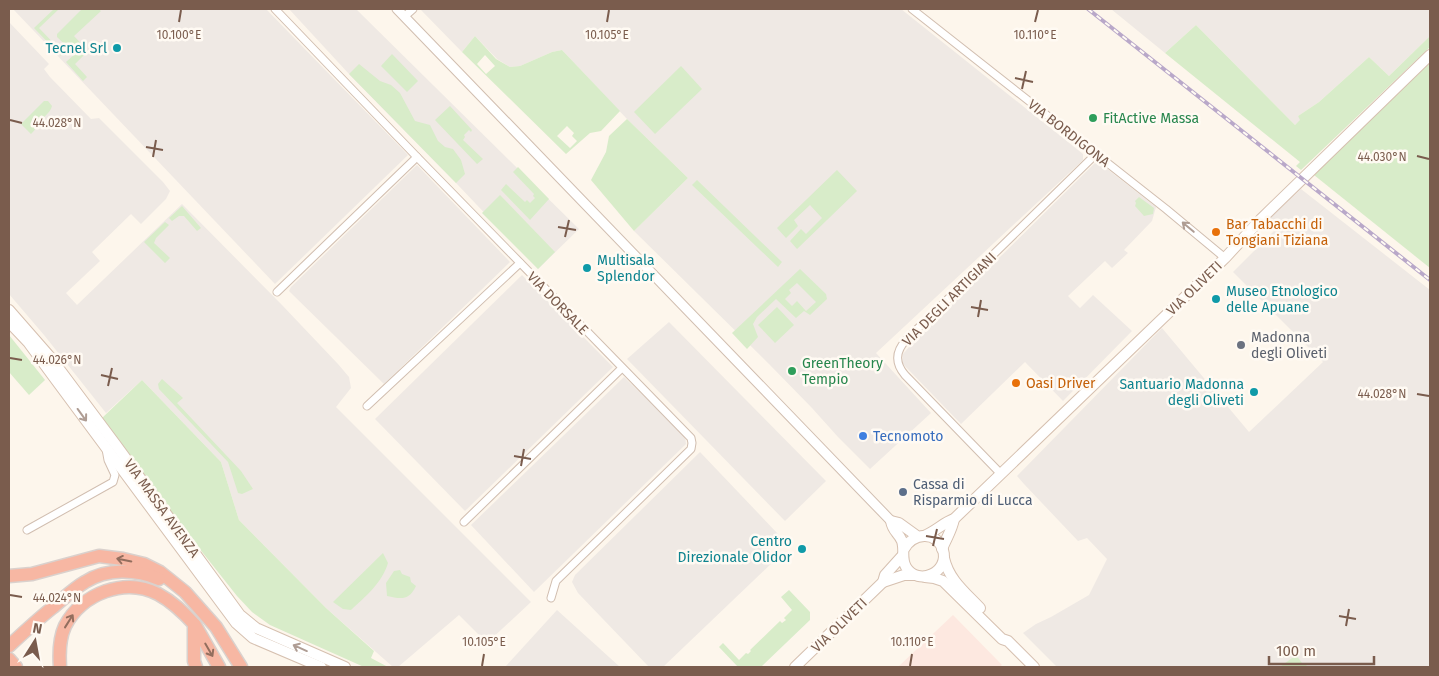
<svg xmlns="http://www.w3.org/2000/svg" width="1439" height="676" font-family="'Fira Sans',sans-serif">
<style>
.commercial{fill:#fde8e0}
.industrial{fill:#efe9e4}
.green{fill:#d8ecc9;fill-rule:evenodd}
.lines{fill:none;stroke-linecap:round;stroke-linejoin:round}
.minor-casing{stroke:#d1beb0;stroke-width:9}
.tertiary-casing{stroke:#d1beb0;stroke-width:11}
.secondary-casing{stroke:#d6c0b0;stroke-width:12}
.motorway-casing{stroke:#dad1cd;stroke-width:15}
.minor{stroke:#fff;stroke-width:7}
.tertiary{stroke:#fff;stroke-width:9}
.secondary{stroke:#fff;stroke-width:10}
.motorway{stroke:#f7b7a3;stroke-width:12}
.rail-casing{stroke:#b9a8c9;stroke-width:4}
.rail{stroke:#fffaf3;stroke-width:2;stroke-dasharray:5.5;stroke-linecap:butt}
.oneway{stroke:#af9d94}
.oneway2{stroke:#936e5e}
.ticks{fill:none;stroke:#7a5c4d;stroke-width:2}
.culture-dot{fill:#0f9aa8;stroke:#fffaf3;stroke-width:2}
.leisure-dot{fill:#2e9e5b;stroke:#fffaf3;stroke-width:2}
.food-dot{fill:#e8710a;stroke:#fffaf3;stroke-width:2}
.worship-dot{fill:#6b7280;stroke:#fffaf3;stroke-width:2}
.shop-dot{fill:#3f7fe0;stroke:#fffaf3;stroke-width:2}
.service-dot{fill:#5c6f8a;stroke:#fffaf3;stroke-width:2}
.labels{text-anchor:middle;stroke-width:5;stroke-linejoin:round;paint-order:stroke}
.culture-label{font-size:14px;fill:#0d838f;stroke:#fffaf3;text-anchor:end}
.leisure-label{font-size:14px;fill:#27864d;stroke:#fffaf3;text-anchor:start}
.street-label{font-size:14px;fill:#7a5c4d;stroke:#fffaf3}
.food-label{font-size:14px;fill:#c56008;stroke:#fffaf3;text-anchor:start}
.worship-label{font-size:14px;fill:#5b616d;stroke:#fffaf3;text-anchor:start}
.shop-label{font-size:14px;fill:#366cbe;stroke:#fffaf3;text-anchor:start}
.service-label{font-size:14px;fill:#4e5e75;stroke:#fffaf3;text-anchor:start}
.ticks-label{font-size:12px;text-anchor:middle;fill:#7a5c4d;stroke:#fffaf3;stroke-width:5;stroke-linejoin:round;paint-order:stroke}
</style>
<rect width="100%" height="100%" fill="#fdf6ec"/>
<path class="commercial" d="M953,615L1002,665L999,667H898Z"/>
<g class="industrial">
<path d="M13,9H266L408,155L275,284Z"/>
<path d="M289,9H356L579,229L538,269L456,183L349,74Z"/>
<path d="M423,9H901L1083,154V160L876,353L931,413L870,469L838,437L812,408L769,364L634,231L688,178L627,119L562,50L552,52L520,66L510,67L497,59L475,36L462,52L421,10Z"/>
<path d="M1111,9H1430V36L1389,76L1369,57L1319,102L1298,116L1301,120L1295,125L1196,25L1165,53Z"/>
<path d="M9,22L49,64L44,69L50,77L91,119L99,118L163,182L170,191L166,199L141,224L131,214L92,252L100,261L66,293L77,305L182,204L282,305L338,364L349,377L351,388L336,407L531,602L487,643L459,615L398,667H393L326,608L239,520L221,462L142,380L106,413L44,335L9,294Z"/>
<path d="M1097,161L1156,207L1152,221L1124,250L1128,253L1112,268L1105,261L1068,296L1080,308L1093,295L1132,331L1063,401L1025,362L961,424L902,363L903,354L909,347Z"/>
<path d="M417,165L510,262L384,384L289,291L291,287Z"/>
<path d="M1301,189L1430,290V667H1057L1023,633L1036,624L1051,617L1089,595L1107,559L1087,538L1078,541L1024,484L1017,476L1162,328L1249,432L1323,362L1233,272L1274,231L1266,222Z"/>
<path d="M522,275L613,367L465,511L375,419Z"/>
<path d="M669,322L826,481L785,521L627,359Z"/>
<path d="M624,377L685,436L686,444L534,592L471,525Z"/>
<path d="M700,452L779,535L764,551L774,561L663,667H649L578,593L572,582L575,575Z"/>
<path d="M557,610L620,667H505Z"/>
</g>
<g class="green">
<path d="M54,9H59L39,28L62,52L61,56L34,28Z"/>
<path d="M82,9H98L101,11L74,36L88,51L75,64L87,77L83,81L66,62L75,54L57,37V34Z"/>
<path d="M1196,25L1295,125L1300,120L1298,116L1319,102L1369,57L1389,76L1430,36V47L1301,170L1296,166L1300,162L1165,53Z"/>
<path d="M475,36L496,59L510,67L520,66L552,52L562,50L620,111L601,131L590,133L566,154L462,52ZM485,55L495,66L486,74L477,64ZM567,126L574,133L572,136L577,141L570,148L557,136Z"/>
<path d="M392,54L418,81L407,92L381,66Z"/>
<path d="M1430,61V268L1314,175Z"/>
<path d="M359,64L380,81L391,85L400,93L415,121L430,125L438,141L445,147L453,149L461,160L465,174L456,183L349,74Z"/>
<path d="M681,66L702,89L655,134L634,112Z"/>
<path d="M44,101H48L52,106C50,113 45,115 42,120C38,125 36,129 31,134L21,124Z"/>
<path d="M450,106L472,130L471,132L469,130L464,135L465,137L463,140L483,159L477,164L435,120Z"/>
<path d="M627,119L688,178L634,231L591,180L606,152L609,136Z"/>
<path d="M518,167L549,199L530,220L501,190L506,184L525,202L527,200L530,203L535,198L533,196L534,194L513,172Z"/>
<path d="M837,170L857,191L797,249L790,241L801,229L806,234L822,218L810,205L794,220L798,226L786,238L777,228Z"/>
<path d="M697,180L782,262L778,267L692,185Z"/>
<path d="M500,195L555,252L538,269L482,213Z"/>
<path d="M1139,197L1154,208L1153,214L1144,216L1135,206L1136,203L1135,201Z"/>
<path d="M182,206L201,228L197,231L184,216H179L172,221L169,218Z"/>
<path d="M165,222L169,225L156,238L154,243L170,258L165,263L144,242Z"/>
<path d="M800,269L826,294L827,299L810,315L804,311L796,318L776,299L757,317L753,324L758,337L747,349L732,333ZM797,283L816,302L806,311L797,301L792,306L785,299L791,293L789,290Z"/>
<path d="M777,307L794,325L775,343L758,325Z"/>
<path d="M9,335L45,380L29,395L9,372Z"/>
<path d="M162,379L183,398L177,403L241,471L253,489L242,494L238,493L228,462L159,389L158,384Z"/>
<path d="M142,380L221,462L239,520L326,608L374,651L371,658L388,667H364L270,625L252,612L237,596L195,543L102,418Z"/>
<path d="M383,553L388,563C382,583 365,597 351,610L343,609L333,602Z"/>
<path d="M400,570L402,574L410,577L411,582L416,586C409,601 401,599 387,596L386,583L394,571Z"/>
<path d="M789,590L810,612V620L761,667H738L719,647L723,643L739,660L746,653L748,654L751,651L750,650L780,621L782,623L786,620L784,618L792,610L781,597Z"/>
<path d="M1296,655L1302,663L1309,667H1280Z"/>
</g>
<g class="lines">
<defs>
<g id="minor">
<path d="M275,9L417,157L691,438L692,443L691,449L556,581L551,598"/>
<path d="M912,9L1166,209L1225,258"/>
<path d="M405,16L413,9"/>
<path d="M277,292L417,157"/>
<path d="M367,406L520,263"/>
<path d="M1001,474L905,375C895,363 895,352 906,340L1096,154"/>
<path d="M464,522L622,368"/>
<path d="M27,530L113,482L115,475L108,460L106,449"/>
</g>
<path id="tertiary" d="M397,9L891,521"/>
<g id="secondary">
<path d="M9,310L51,358L116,445L240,615L256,628L345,667"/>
<path d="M9,322L28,342L53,376L236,623L253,638L321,667"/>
<path d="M924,536C936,531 943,523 954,519L1189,293L1225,258L1261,219L1430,55"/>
<path d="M904,549C913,533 936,530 943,550C950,572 918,587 906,567C901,559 905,550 902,541C898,532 893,532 891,521L899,523L917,536"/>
<path d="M942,549C946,539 952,530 954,519"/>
<path d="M944,558C949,580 965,592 980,608"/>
<path d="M925,577L934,578L943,581L1002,639L1008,641L1034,667"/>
<path d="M883,582L904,575H914"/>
<path d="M795,667L883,582L885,575L903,555"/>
</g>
<g id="motorway">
<path d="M9,576L32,574L99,556L123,559L144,564L160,572L185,592L216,627L241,667"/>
<path d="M195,625L219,667"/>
<path d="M9,646C23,633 37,620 52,608C63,599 73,589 85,582C107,568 136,569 159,579"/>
<path d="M9,659L16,667"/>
<path d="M60,667C59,653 59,639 65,626C82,593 125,577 158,594C173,602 183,612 194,624V661L196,667"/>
</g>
</defs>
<use href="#minor" class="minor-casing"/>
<use href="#tertiary" class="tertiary-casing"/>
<use href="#secondary" class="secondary-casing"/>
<use href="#motorway" class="motorway-casing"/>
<use href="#minor" class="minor"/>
<use href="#tertiary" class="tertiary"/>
<use href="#secondary" class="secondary"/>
<use href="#motorway" class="motorway"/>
<defs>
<path id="rail" d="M1088,9L1430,280"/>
</defs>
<use href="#rail" class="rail-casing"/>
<use href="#rail" class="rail"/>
</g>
<defs><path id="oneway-shaft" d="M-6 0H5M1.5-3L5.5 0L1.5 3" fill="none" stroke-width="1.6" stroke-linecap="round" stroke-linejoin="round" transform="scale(1.25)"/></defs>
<g class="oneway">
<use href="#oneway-shaft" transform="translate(1188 227) rotate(-140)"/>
<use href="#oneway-shaft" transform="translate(82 415) rotate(54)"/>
<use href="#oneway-shaft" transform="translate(300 648) rotate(-156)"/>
</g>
<g class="oneway2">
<use href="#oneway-shaft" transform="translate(124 560) rotate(-169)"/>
<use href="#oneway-shaft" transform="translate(69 621) rotate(-58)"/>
<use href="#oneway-shaft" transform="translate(209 650) rotate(60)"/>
</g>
<path class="ticks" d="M179,22L181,10M607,22L609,10M1035,22L1038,10M1015,78L1033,82M1022,89L1026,71M10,120L22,123M146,147L163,150M1417,156L1429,159M153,157L156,140M558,227L576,230M565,237L569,220M971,307L988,310M978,317L981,300M10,358L22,360M101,375L118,379M108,386L112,368M1417,394L1429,396M514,456L531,459M521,466L524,449M926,536L944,539M933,546L937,529M10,595L22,597M1339,616L1356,619M1346,626L1349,609M482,666L484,654M910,666L912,654"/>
<g class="culture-dot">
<circle cx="117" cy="48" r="5"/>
<circle cx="587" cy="268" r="5"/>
<circle cx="1216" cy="299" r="5"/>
<circle cx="1254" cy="392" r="5"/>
<circle cx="802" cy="549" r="5"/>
</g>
<g class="leisure-dot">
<circle cx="1093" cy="118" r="5"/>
<circle cx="792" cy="371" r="5"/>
</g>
<g class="food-dot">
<circle cx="1216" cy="232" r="5"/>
<circle cx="1016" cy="383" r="5"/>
</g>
<circle class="worship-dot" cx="1241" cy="345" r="5"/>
<circle class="shop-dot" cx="863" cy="436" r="5"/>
<circle class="service-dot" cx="903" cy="492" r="5"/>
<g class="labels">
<g class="culture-label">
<text x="107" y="53">Tecnel Srl</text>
<text x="597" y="265" text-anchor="start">Multisala<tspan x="597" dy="16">Splendor</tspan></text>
<text x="1226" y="296" text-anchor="start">Museo Etnologico<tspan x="1226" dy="16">delle Apuane</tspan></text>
<text x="1244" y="389">Santuario Madonna<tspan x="1244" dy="16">degli Oliveti</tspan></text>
<text x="792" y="546">Centro<tspan x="792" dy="16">Direzionale Olidor</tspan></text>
</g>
<g class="leisure-label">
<text x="1103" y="123">FitActive Massa</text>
<text x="802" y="368">GreenTheory<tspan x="802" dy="16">Tempio</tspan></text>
</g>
<g class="street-label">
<text transform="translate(1069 133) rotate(38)" y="5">VIA BORDIGONA</text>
<text transform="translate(1194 288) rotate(-44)" y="5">VIA OLIVETI</text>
<text transform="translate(949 299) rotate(-45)" y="5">VIA DEGLI ARTIGIANI</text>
<text transform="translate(558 303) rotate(46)" y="5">VIA DORSALE</text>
<text transform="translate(162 508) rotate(54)" y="5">VIA MASSA AVENZA</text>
<text transform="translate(839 625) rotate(-44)" y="5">VIA OLIVETI</text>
</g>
<g class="food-label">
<text x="1226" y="229">Bar Tabacchi di<tspan x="1226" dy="16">Tongiani Tiziana</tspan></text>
<text x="1026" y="388">Oasi Driver</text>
</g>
<g class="worship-label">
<text x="1251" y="342">Madonna<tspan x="1251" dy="16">degli Oliveti</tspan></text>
</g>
<g class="shop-label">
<text x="873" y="441">Tecnomoto</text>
</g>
<g class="service-label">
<text x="913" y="489">Cassa di<tspan x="913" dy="16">Risparmio di Lucca</tspan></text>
</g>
</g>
<g class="ticks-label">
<text x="179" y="39">10.100°E</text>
<text x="607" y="39">10.105°E</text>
<text x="1035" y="39">10.110°E</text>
<text x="57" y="127">44.028°N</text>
<text x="1382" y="161">44.030°N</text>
<text x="57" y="364">44.026°N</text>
<text x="1382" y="398">44.028°N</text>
<text x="57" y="602">44.024°N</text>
<text x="484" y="646">10.105°E</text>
<text x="912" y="646">10.110°E</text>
</g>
<rect width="1439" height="676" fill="none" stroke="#7a5c4d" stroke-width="20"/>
<g transform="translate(35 641) rotate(11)" stroke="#fffaf3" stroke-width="4" paint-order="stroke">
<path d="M0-4L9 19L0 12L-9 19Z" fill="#7a5c4d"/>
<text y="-8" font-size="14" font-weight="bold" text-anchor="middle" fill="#7a5c4d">N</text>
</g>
<path d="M1269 656v8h105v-8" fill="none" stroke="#7a5c4d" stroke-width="2.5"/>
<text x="1276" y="656" font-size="15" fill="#7a5c4d" stroke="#fffaf3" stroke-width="4" paint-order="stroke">100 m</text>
</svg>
